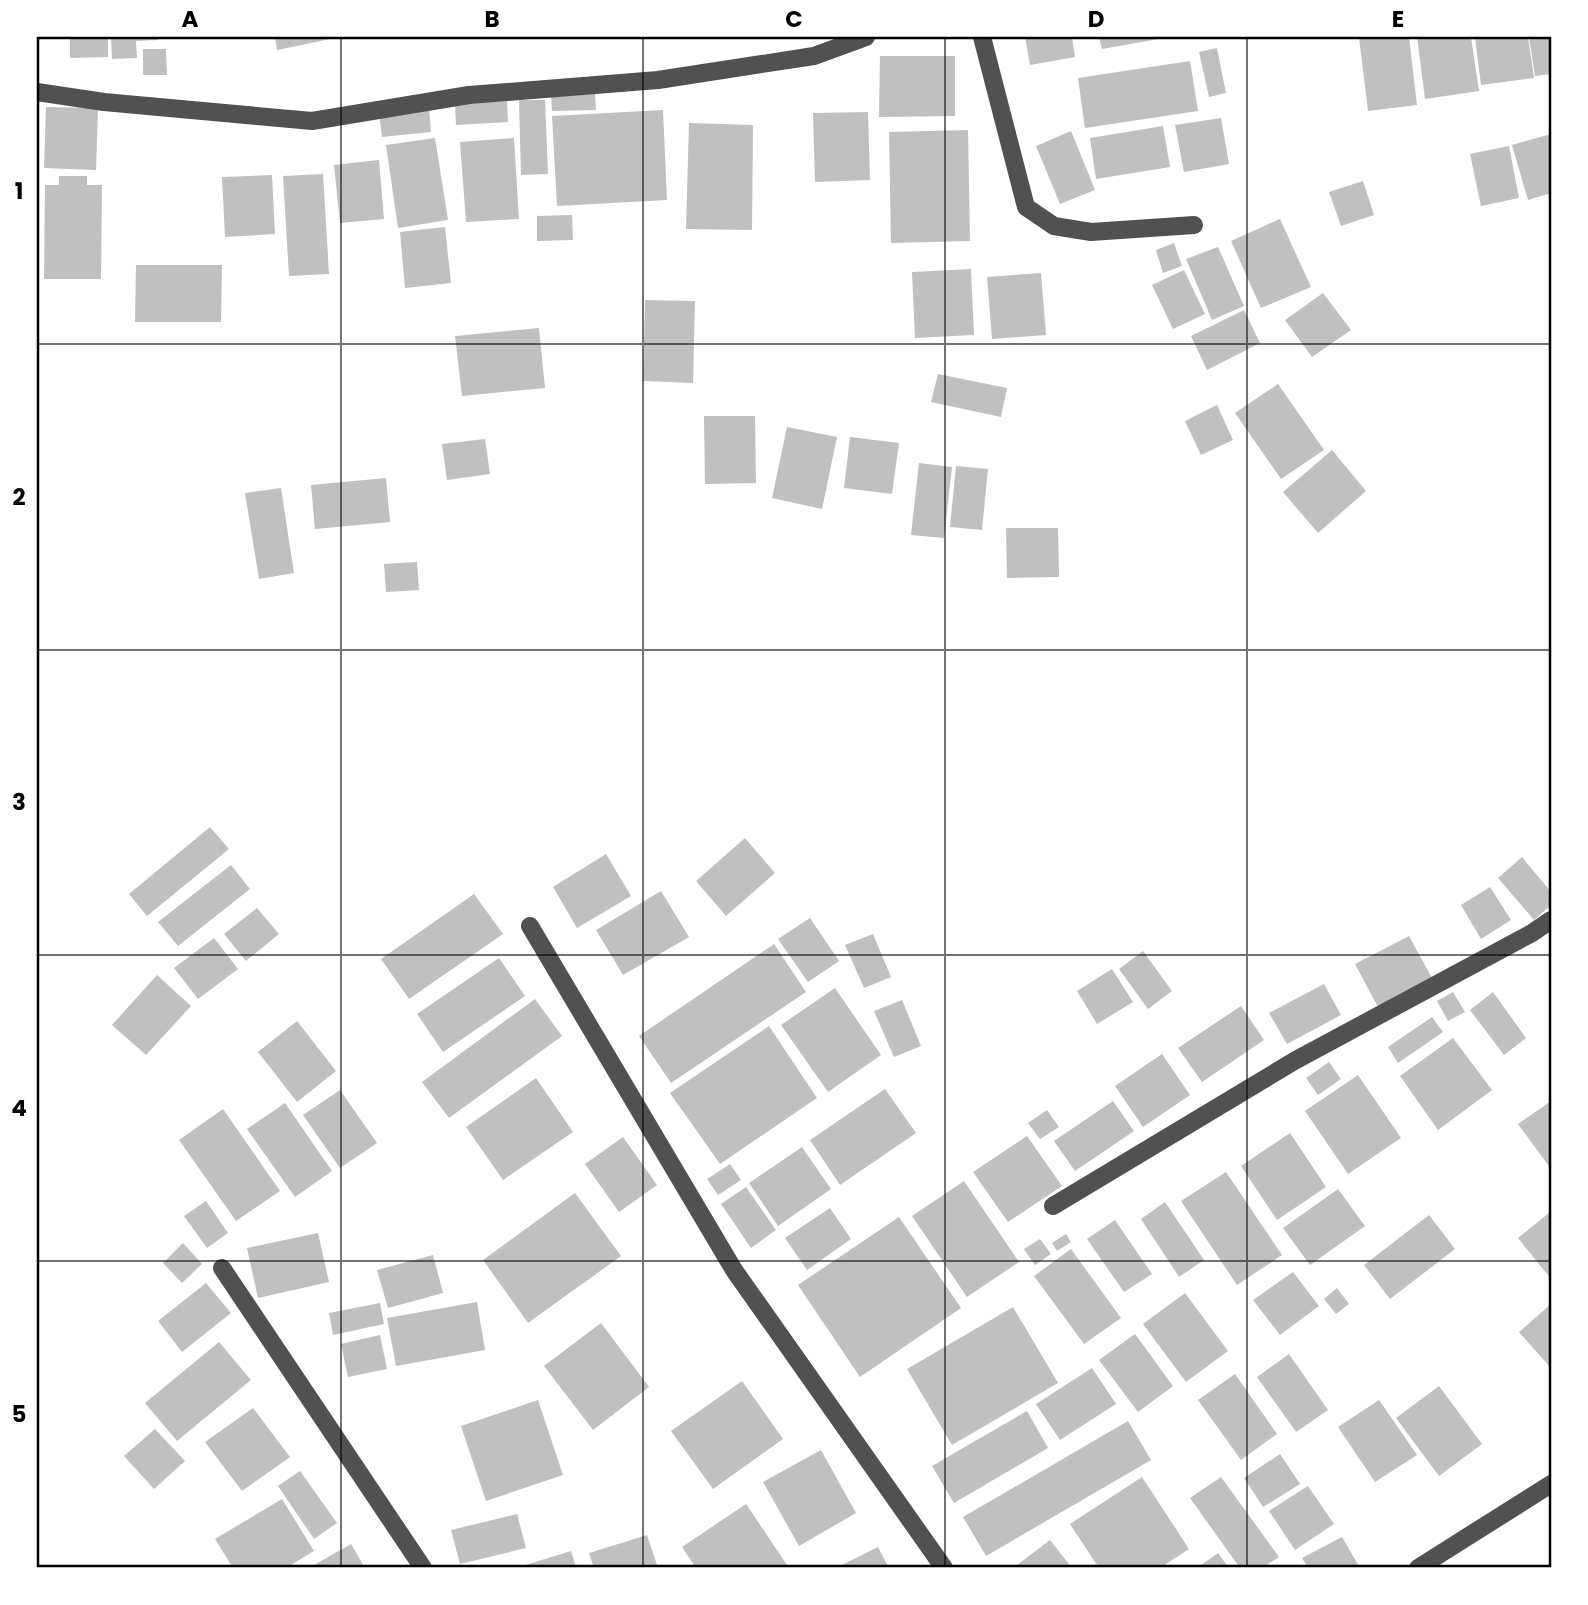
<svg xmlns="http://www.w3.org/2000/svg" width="1588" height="1605" font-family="Poppins,sans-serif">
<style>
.building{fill:#c0c0c0}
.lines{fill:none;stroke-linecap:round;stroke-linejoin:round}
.minor{stroke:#515151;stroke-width:18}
.grid{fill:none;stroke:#000;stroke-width:2;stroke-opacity:0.55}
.neatline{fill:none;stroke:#000;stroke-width:2.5}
.grid-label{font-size:23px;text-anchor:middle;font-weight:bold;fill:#000}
</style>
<rect width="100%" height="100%" fill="#fff"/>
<g class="building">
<path d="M70,37H108V57L70,58Z"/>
<path d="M111,37H158V40L136,41L137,58L112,59Z"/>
<path d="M275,37H335V38L277,50Z"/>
<path d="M1025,37H1072L1075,57L1030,65Z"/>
<path d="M1099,37H1164V38L1102,49Z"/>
<path d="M1359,37H1409L1417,105L1368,111Z"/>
<path d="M1417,37H1471L1479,91L1425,99Z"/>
<path d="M1475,37H1528L1534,78L1481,85Z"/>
<path d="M1529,37H1551V74L1535,76Z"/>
<path d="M1217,48L1226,93L1209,97L1199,52Z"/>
<path d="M143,49H166L167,75H143Z"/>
<path d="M880,56H955V116L879,117Z"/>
<path d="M1190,61L1198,111L1085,128L1078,78Z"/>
<path d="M595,92L596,110L552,111L551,93Z"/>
<path d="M507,100L508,122L456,125L455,103Z"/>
<path d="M519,100H545L548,174L521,175Z"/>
<path d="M46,107L98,108L96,170L44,168Z"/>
<path d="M429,108L431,132L382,137L379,113Z"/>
<path d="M663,110L667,200L557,206L552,116Z"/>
<path d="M868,112L870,180L815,182L813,113Z"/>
<path d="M1221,118L1229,164L1184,172L1175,125Z"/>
<path d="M689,123L753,125L752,230L686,229Z"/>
<path d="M1163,126L1170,167L1096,179L1090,138Z"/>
<path d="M968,130L970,241L891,243L889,132Z"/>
<path d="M1071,131L1095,190L1060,204L1036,146Z"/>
<path d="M1551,134V193L1528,200L1512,145Z"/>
<path d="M435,138L448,220L398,228L386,145Z"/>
<path d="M514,138L519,219L466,222L460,142Z"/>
<path d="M1509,146L1519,198L1481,206L1470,154Z"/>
<path d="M379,160L384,219L340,223L334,165Z"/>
<path d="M323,174L329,274L289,276L283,176Z"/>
<path d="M272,175L275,234L225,237L222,177Z"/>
<path d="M59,176H87V185H102L101,279H44L45,185H59Z"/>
<path d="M1363,181L1374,215L1341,226L1329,192Z"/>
<path d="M572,215L573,240L537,241V216Z"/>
<path d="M1280,219L1311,287L1261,308L1231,241Z"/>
<path d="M445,227L451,283L405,288L400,232Z"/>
<path d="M1174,243L1182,266L1163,273L1156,250Z"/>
<path d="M1218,247L1244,306L1212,320L1186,259Z"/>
<path d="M136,265H222L221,322H135Z"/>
<path d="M971,269L974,335L915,338L912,272Z"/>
<path d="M1184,270L1205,314L1173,329L1152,285Z"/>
<path d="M1041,273L1046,335L992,339L987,277Z"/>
<path d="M1323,293L1351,330L1312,357L1285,320Z"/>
<path d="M645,300L695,301L693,383L643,381Z"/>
<path d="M1244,310L1260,343L1207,370L1191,336Z"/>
<path d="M539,328L545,388L462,396L455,336Z"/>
<path d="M938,374L1007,388L1001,417L931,402Z"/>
<path d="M1278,384L1324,450L1281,479L1235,413Z"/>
<path d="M1217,405L1233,440L1201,455L1185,421Z"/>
<path d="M704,416H755L756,483L705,484Z"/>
<path d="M787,427L837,437L822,509L772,498Z"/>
<path d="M850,437L899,443L892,494L844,488Z"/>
<path d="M485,439L490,474L447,480L442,444Z"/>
<path d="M1332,450L1366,491L1318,533L1283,492Z"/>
<path d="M919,463L952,467L944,538L911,535Z"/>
<path d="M956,466L988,469L982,530L950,527Z"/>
<path d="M386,478L390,522L315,529L311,485Z"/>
<path d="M281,488L294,573L259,579L245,493Z"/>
<path d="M1006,528H1058L1059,577L1007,578Z"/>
<path d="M417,562L419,590L386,592L384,564Z"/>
<path d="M210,827L229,849L147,916L129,894Z"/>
<path d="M745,838L775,873L726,916L696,881Z"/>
<path d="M606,854L631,896L577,928L553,887Z"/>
<path d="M1522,857L1551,892V905L1534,920L1498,878Z"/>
<path d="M231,865L250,889L178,946L158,922Z"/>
<path d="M1490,887L1511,920L1481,939L1461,905Z"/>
<path d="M661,891L689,937L623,975L596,930Z"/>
<path d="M474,894L503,934L409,999L381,959Z"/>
<path d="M257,908L279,934L246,961L224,934Z"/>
<path d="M810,918L839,961L808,982L778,939Z"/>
<path d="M873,934L891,977L864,988L845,945Z"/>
<path d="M1409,936L1433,980L1379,1009L1355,964Z"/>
<path d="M214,938L238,969L198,999L174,968Z"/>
<path d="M774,944L806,992L671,1083L639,1036Z"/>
<path d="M1143,951L1172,991L1148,1009L1119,969Z"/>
<path d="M499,958L525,996L443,1052L417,1014Z"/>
<path d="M1112,969L1133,1002L1097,1024L1077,991Z"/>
<path d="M157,975L191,1006L146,1055L112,1025Z"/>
<path d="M1324,984L1341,1015L1287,1044L1269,1013Z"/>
<path d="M835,988L881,1055L828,1092L781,1025Z"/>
<path d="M1453,992L1465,1012L1448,1021L1437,1001Z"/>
<path d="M1493,992L1526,1038L1504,1055L1470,1010Z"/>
<path d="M535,999L562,1036L449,1118L422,1082Z"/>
<path d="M902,1000L921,1046L894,1057L874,1011Z"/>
<path d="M1241,1006L1264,1040L1202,1082L1178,1048Z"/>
<path d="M1432,1017L1443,1032L1398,1063L1388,1047Z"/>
<path d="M297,1021L336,1071L297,1102L258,1052Z"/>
<path d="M769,1026L817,1098L720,1164L670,1093Z"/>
<path d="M1453,1038L1492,1090L1438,1130L1400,1076Z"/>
<path d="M1162,1054L1190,1095L1143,1127L1115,1086Z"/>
<path d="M1329,1062L1341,1079L1318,1095L1306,1078Z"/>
<path d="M1358,1075L1401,1138L1348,1174L1305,1111Z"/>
<path d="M536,1078L573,1132L503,1180L466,1127Z"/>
<path d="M885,1089L916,1133L840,1185L810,1140Z"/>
<path d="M340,1090L377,1143L340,1168L303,1115Z"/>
<path d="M1113,1101L1134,1131L1075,1171L1054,1141Z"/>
<path d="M1551,1101V1169L1518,1124Z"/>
<path d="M285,1103L332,1171L295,1197L247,1129Z"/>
<path d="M223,1109L280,1191L236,1221L179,1140Z"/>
<path d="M1047,1110L1059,1127L1040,1139L1028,1123Z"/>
<path d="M1290,1133L1326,1187L1277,1220L1241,1166Z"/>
<path d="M1027,1136L1062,1186L1008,1222L973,1172Z"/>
<path d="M623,1137L657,1185L619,1212L585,1164Z"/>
<path d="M802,1147L831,1189L778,1226L749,1183Z"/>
<path d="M730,1164L741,1180L718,1195L707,1179Z"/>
<path d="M1226,1172L1282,1255L1237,1285L1181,1201Z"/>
<path d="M964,1181L1019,1262L967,1297L912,1216Z"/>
<path d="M746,1187L776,1230L751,1248L721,1204Z"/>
<path d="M1338,1189L1365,1226L1310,1265L1283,1228Z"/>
<path d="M575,1193L621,1256L528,1323L483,1260Z"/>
<path d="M206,1201L228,1233L207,1248L184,1216Z"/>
<path d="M1165,1202L1204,1260L1179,1277L1141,1219Z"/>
<path d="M830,1208L851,1239L807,1270L785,1238Z"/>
<path d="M1550,1212L1551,1214V1279L1518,1238Z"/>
<path d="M1429,1215L1455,1249L1390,1299L1364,1265Z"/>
<path d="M899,1217L961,1308L860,1377L798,1285Z"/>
<path d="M1115,1220L1152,1274L1124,1292L1087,1239Z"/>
<path d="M318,1233L329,1282L258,1298L247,1248Z"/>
<path d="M1066,1234L1071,1242L1057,1251L1052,1243Z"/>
<path d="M1040,1239L1051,1254L1035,1265L1024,1249Z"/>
<path d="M183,1243L202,1264L182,1283L163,1263Z"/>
<path d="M1071,1249L1121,1318L1084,1344L1034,1276Z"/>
<path d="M433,1255L443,1293L388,1308L377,1270Z"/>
<path d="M1293,1272L1319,1306L1280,1335L1253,1300Z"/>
<path d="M206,1283L231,1313L182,1352L158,1321Z"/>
<path d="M1337,1288L1349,1304L1336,1314L1324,1299Z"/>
<path d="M1185,1293L1228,1351L1186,1382L1143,1324Z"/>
<path d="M477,1302L485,1350L396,1366L387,1318Z"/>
<path d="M380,1303L384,1324L333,1335L329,1313Z"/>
<path d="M1551,1304V1368L1519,1332Z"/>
<path d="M1013,1307L1058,1383L952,1445L907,1369Z"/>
<path d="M601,1323L649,1387L593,1430L544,1366Z"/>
<path d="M1135,1334L1173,1386L1138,1412L1099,1360Z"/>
<path d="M380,1335L387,1369L348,1377L341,1344Z"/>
<path d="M219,1342L251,1380L177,1441L145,1403Z"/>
<path d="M1289,1354L1328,1410L1296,1432L1257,1377Z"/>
<path d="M1092,1368L1116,1404L1060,1440L1036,1404Z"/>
<path d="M1235,1374L1277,1434L1241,1460L1198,1400Z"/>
<path d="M742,1381L783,1439L713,1489L671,1431Z"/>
<path d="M1439,1386L1482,1444L1439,1476L1396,1418Z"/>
<path d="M538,1400L563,1475L486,1501L461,1426Z"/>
<path d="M1379,1400L1417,1455L1375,1482L1338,1427Z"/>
<path d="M253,1408L290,1457L242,1491L205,1442Z"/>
<path d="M1027,1411L1048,1448L954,1503L932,1466Z"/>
<path d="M1128,1421L1151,1460L986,1556L963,1517Z"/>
<path d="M155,1429L185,1461L154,1489L124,1456Z"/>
<path d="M821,1450L856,1513L799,1546L763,1482Z"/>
<path d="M1280,1454L1300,1484L1263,1507L1244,1478Z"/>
<path d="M300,1471L337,1523L314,1539L278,1486Z"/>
<path d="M1142,1477L1189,1549L1160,1568H1099L1070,1524Z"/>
<path d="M1221,1477L1279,1557L1262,1568H1240L1190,1498Z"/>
<path d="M1308,1486L1334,1524L1295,1550L1269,1511Z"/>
<path d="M282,1499L314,1551L286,1568H233L215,1539Z"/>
<path d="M746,1504L789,1568H696L682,1547Z"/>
<path d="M517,1514L526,1548L460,1564L451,1530Z"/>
<path d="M647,1535L658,1568H594L589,1553Z"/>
<path d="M1342,1537L1360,1568H1308L1302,1558Z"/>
<path d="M1050,1540L1072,1568H1013Z"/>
<path d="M351,1544L365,1568H309Z"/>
<path d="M878,1547L889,1568H836Z"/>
<path d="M571,1551L576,1568H516Z"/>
<path d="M1218,1553L1229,1568H1197Z"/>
</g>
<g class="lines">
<g class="minor">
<path d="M982,37L1026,207L1054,226L1091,232L1194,225"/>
<path d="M37,92L104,102L312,121L469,95L658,80L814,56L866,37"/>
<path d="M530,926L734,1270L944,1568"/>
<path d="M1053,1206L1296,1060L1532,933L1551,920"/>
<path d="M222,1268L423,1568"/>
<path d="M1418,1568L1551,1484"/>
</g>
</g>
<path class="grid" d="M341,37V1568M643,37V1568M945,37V1568M1247,37V1568M37,344H1551M37,650H1551M37,955H1551M37,1261H1551"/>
<rect width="1588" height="1605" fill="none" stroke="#ffffff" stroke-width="77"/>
<rect x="38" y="38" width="1512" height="1528" class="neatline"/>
<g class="grid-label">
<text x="190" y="27">A</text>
<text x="492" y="27">B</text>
<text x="794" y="27">C</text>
<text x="1096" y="27">D</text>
<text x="1398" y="27">E</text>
<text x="19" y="199">1</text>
<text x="19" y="505">2</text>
<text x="19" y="810">3</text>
<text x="19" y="1116">4</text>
<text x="19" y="1422">5</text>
</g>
</svg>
